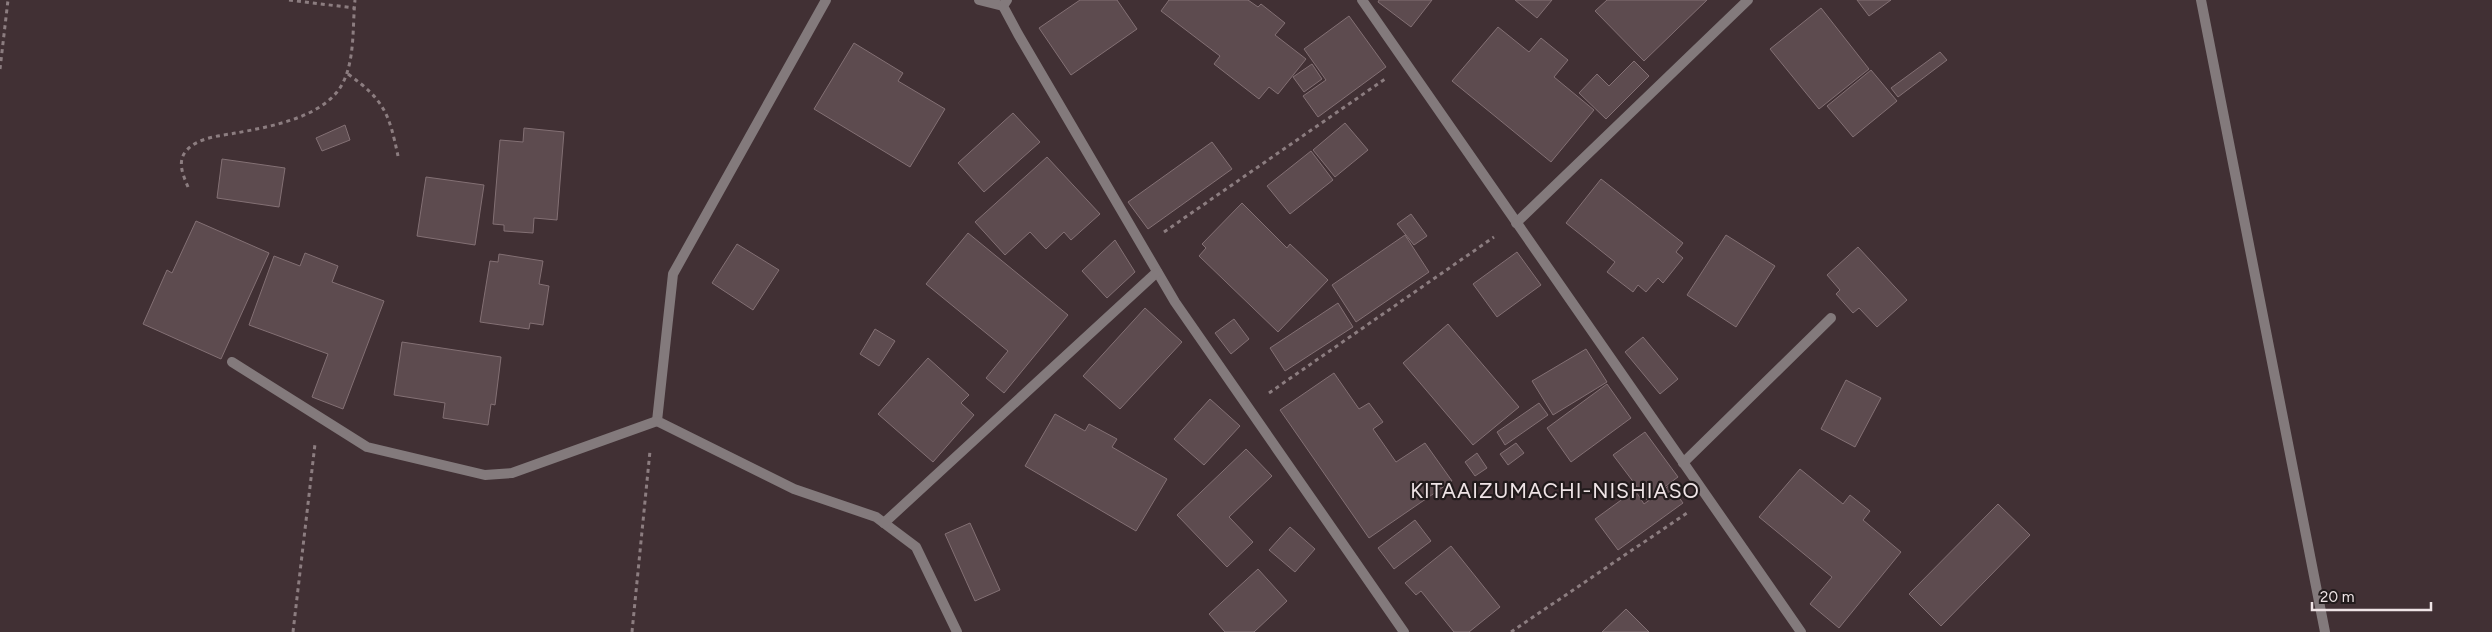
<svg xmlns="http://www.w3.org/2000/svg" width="2492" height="632" font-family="Figtree,sans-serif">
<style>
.building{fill:#5d4b4f;stroke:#837074}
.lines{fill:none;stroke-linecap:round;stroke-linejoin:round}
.path{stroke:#8c7d80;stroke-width:3;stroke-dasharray:4 4;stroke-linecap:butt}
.service{stroke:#837a7c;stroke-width:10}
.minor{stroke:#837a7c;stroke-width:10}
.labels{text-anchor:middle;stroke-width:4.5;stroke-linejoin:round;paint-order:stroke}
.quarter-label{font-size:21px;letter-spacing:1px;fill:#efe4e6;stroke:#221b1c}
</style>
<rect width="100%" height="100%" fill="#413034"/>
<g class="building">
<path d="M1080,0H1117L1137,29L1071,75L1039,28Z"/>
<path d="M1169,0H1248L1258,7L1261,4L1285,23L1275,35L1306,59L1278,94L1269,87L1259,99L1214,64L1220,56L1161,11Z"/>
<path d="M1379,0H1432L1411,27L1378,2Z"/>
<path d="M1515,0H1552L1537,18Z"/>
<path d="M1607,0H1707L1644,61L1595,11Z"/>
<path d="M1857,0H1891L1869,16Z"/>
<path d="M1821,8L1869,69L1819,109L1770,49Z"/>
<path d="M1349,16L1386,67L1318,117L1303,96L1326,80L1304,49Z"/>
<path d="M1498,27L1529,52L1541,38L1568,60L1554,77L1594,110L1551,162L1452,81Z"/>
<path d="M854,43L903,73L898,81L945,109L910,167L814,109Z"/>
<path d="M1940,52L1947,60L1898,97L1891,88Z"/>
<path d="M1634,61L1649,76L1606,119L1579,93L1597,74L1609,86Z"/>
<path d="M1312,64L1322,79L1304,92L1293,77Z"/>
<path d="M1871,70L1897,101L1853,137L1827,106Z"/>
<path d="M1013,113L1040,142L984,192L958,163Z"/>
<path d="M1345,123L1368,150L1335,177L1313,150Z"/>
<path d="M345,125L350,140L322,151L316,138Z"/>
<path d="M524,128L564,132L557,220L534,218L533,233L504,231V225L493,224L500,140L523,142Z"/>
<path d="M1212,142L1232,169L1148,229L1128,202Z"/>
<path d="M1311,151L1333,180L1290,214L1267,186Z"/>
<path d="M1047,157L1100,214L1071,240L1064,232L1046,249L1030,232L1005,255L975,222Z"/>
<path d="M222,159L285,168L279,207L217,198Z"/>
<path d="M426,177L484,185L475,245L417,236Z"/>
<path d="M1601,179L1683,243L1676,252L1683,258L1663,283L1658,278L1646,292L1638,285L1633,292L1607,272L1615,262L1566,223Z"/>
<path d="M1242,203L1287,248L1290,244L1328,280L1278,332L1199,256L1206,248L1202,244Z"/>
<path d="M1411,214L1427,236L1414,245L1397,224Z"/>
<path d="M196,221L269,253L221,359L143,324L167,270L172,273Z"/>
<path d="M968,233L1068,315L1004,393L986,378L1008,351L926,284Z"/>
<path d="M1405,235L1429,272L1356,322L1332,285Z"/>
<path d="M1726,235L1775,266L1736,327L1687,295Z"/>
<path d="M1115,240L1135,272L1107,298L1082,271Z"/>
<path d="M737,244L779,270L753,310L712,283Z"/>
<path d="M1858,247L1907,300L1877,327L1859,308L1853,313L1836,294L1840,290L1827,275Z"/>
<path d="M1517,252L1541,285L1497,317L1473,284Z"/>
<path d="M305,253L338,266L332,282L384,301L343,409L312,397L328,354L249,325L274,256L300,266Z"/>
<path d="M499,254L543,261L539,284L549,286L543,325L530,323L529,329L480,322L490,261L498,262Z"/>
<path d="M1338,303L1353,327L1285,371L1270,348Z"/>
<path d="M1145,308L1182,342L1120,409L1083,376Z"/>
<path d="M1234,319L1249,339L1231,354L1215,333Z"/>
<path d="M1448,324L1519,407L1473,445L1403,363Z"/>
<path d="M875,329L895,341L879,366L860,354Z"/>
<path d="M1643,337L1678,379L1660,394L1625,352Z"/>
<path d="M402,342L501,357L495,405L491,404L488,425L443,418L445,403L394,395Z"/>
<path d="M1586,349L1607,382L1553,415L1532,381Z"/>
<path d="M928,358L969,395L961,403L974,415L933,462L878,414Z"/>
<path d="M1334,373L1359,409L1369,403L1383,422L1373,429L1396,462L1425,443L1452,481L1369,538L1280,410Z"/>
<path d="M1846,380L1881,398L1855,447L1821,429Z"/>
<path d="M1607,384L1631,418L1571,462L1547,428Z"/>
<path d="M1210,399L1240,426L1204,465L1174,439Z"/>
<path d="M1539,403L1548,415L1505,445L1497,432Z"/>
<path d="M1055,414L1085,431L1089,424L1117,439L1112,447L1167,479L1136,531L1025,466Z"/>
<path d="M1645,432L1678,477L1647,500L1613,455Z"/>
<path d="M1516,443L1524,453L1508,465L1500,454Z"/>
<path d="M1246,449L1272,476L1229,517L1253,542L1227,567L1177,515Z"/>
<path d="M1477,453L1487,468L1475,476L1465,462Z"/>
<path d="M1800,469L1843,504L1850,495L1870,511L1863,520L1901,552L1839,628L1810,604L1832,577L1759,517Z"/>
<path d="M1670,485L1683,503L1618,550L1595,519L1635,490L1644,504Z"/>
<path d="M1998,504L2030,535L1941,626L1909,594Z"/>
<path d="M1415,520L1431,541L1394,569L1378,548Z"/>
<path d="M970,523L1000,590L975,601L945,534Z"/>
<path d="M1290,527L1315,549L1295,572L1269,550Z"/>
<path d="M1451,546L1500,607L1469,632H1454L1421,591L1416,595L1405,583Z"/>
<path d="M1258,569L1287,601L1254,632H1225L1209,614Z"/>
<path d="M1626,609L1649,632H1602Z"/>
</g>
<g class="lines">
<g class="path">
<path d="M289,0L354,8"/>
<path d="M0,69L8,0"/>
<path d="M348,74C384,100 389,113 398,156"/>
<path d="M188,187C183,175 177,162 186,151C198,137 220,136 236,133C268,127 315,119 337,92C356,68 352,29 355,0"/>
<path d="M1164,232L1385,79"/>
<path d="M1269,393L1494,237"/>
<path d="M293,632L315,444"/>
<path d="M632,632L650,451"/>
<path d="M1511,632L1687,513"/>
</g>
<path class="service" d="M1683,463L1831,318"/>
<g class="minor">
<path d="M826,0L673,274L657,421L794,489L876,517L916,547L957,632"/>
<path d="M979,0L1003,6"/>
<path d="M1007,0L1003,6L1018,34L1175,302L1404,632"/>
<path d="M1362,0L1801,632"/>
<path d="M2201,0L2325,632"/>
<path d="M1516,223L1748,0"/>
<path d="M232,362L367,447L485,475L512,473L657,421"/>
<path d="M884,523L1157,272"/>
</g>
</g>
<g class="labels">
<g class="quarter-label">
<text x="1555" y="498">KITAAIZUMACHI-NISHIASO</text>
</g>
</g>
<path d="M2312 602v8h119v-8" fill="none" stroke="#efe4e6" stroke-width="2.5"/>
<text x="2320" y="602" font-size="15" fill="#efe4e6" stroke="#221b1c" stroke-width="4" paint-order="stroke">20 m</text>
</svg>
